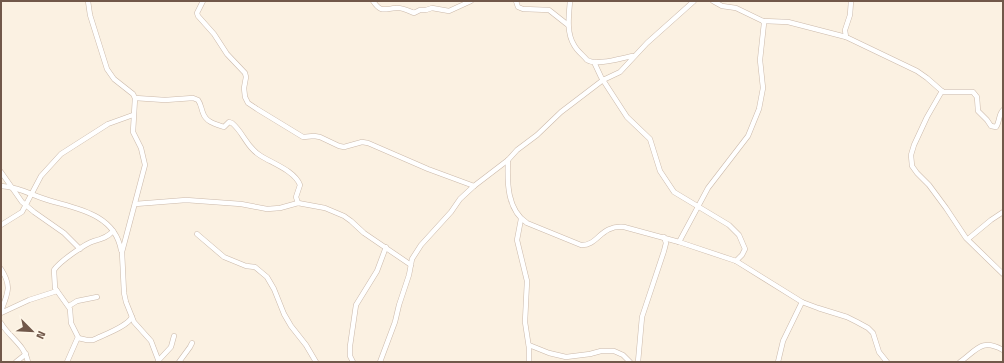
<svg xmlns="http://www.w3.org/2000/svg" width="1004" height="363" font-family="'Titillium Web',sans-serif">
<style>
.lines{fill:none;stroke-linecap:round;stroke-linejoin:round}
.street-casing{stroke:#cbb9aa;stroke-width:5.5}
.street{stroke:#fff;stroke-width:4.5}
</style>
<rect width="100%" height="100%" fill="#fbf1e2"/>
<g class="lines">
<defs>
<g id="street">
<path d="M88,1L90,15L107,69L114,79L133,94L135,98L133,132L141,148L145,165L122,252L124,293L126,302L134,322L151,341L159,362"/>
<path d="M203,1L197,13L198,16L214,34L227,54L245,73L246,77L244,88L245,97L248,103L257,109L303,137L314,136L320,137L339,146L344,147L362,142L368,143L428,169L474,186"/>
<path d="M373,1C381,13 384,9 396,8C401,7 409,11 414,13L420,10H426L432,8L449,11L471,1"/>
<path d="M516,1L518,7L523,9L549,10L568,25"/>
<path d="M570,1C569,15 566,32 574,45C577,51 583,55 587,60C597,66 621,58 633,56"/>
<path d="M851,1L850,15L845,30L846,37L917,71L927,78L943,92H973L977,97L978,111L987,120L991,126L996,127C1000,122 998,115 1003,110"/>
<path d="M763,21L788,22L846,37"/>
<path d="M594,62L601,77L627,117L650,139L660,171L674,192L729,225L739,235L745,249L742,255L736,261"/>
<path d="M942,91L927,117L914,145L911,155L912,166L917,173L929,185L946,208L966,238L1003,274"/>
<path d="M135,98L165,100L193,98L198,100C201,104 201,108 203,113C206,122 215,124 224,127L229,122L232,123C244,133 246,147 261,156C272,163 295,171 300,185L296,197L298,203"/>
<path d="M508,160C507,182 507,210 527,223L581,245C598,246 600,225 624,227L679,242L736,261L802,302L818,308L847,317L857,322L868,328L873,333L879,352L887,362"/>
<path d="M1,172L22,202L34,212L64,233L80,249"/>
<path d="M1,186C21,187 32,196 51,201C79,209 115,215 121,250"/>
<path d="M135,204L186,200L241,204L267,209L280,208L298,203L325,208L344,216L351,221L364,233L411,265"/>
<path d="M521,219L517,240L527,281L525,322L529,348V362"/>
<path d="M1,225L22,212L41,176L61,154L108,124L133,115"/>
<path d="M197,234L224,257L246,266L255,267L267,277L274,289L284,314L291,326L306,345L316,362"/>
<path d="M968,239L991,220L1003,212"/>
<path d="M679,242L708,188L748,136L759,109L763,88L760,60L764,23L763,21L736,8L722,6L713,1"/>
<path d="M1,269C12,286 8,293 1,311"/>
<path d="M69,306L77,301L97,297"/>
<path d="M1,313L29,300L57,291"/>
<path d="M1,323C9,337 25,345 28,362"/>
<path d="M78,338L87,340H93C103,335 127,327 132,317"/>
<path d="M529,345L549,353L566,357L590,354L601,351H614L623,355L630,362"/>
<path d="M158,361L171,347L174,336"/>
<path d="M16,362L26,354"/>
<path d="M67,362L78,337L71,323L70,309L55,288L54,270C59,262 86,243 94,241C102,239 108,237 113,231"/>
<path d="M179,362L190,347L192,343"/>
<path d="M353,362L350,356V346L356,305L377,271L386,247"/>
<path d="M380,362L395,322L399,305L409,275L412,259L421,245L451,212L460,199L474,186L508,160L517,150L537,135L561,112L603,80L620,72L647,43L694,1"/>
<path d="M638,362L642,317L664,251L666,243L664,237"/>
<path d="M778,362L783,341L802,302"/>
<path d="M960,362C977,350 981,338 1003,350"/>
</g>
</defs>
<use href="#street" class="street-casing"/>
<use href="#street" class="street"/>
</g>
<rect width="1004" height="363" fill="none" stroke="#71584a" stroke-width="4"/>
<g transform="translate(32 331) rotate(114)" stroke="#fef6e8" stroke-width="3" paint-order="stroke">
<path d="M0-3L7 15L0 10L-7 15Z" fill="#71584a"/>
<text y="-6" font-size="11" font-weight="bold" text-anchor="middle" fill="#71584a">N</text>
</g>
</svg>
